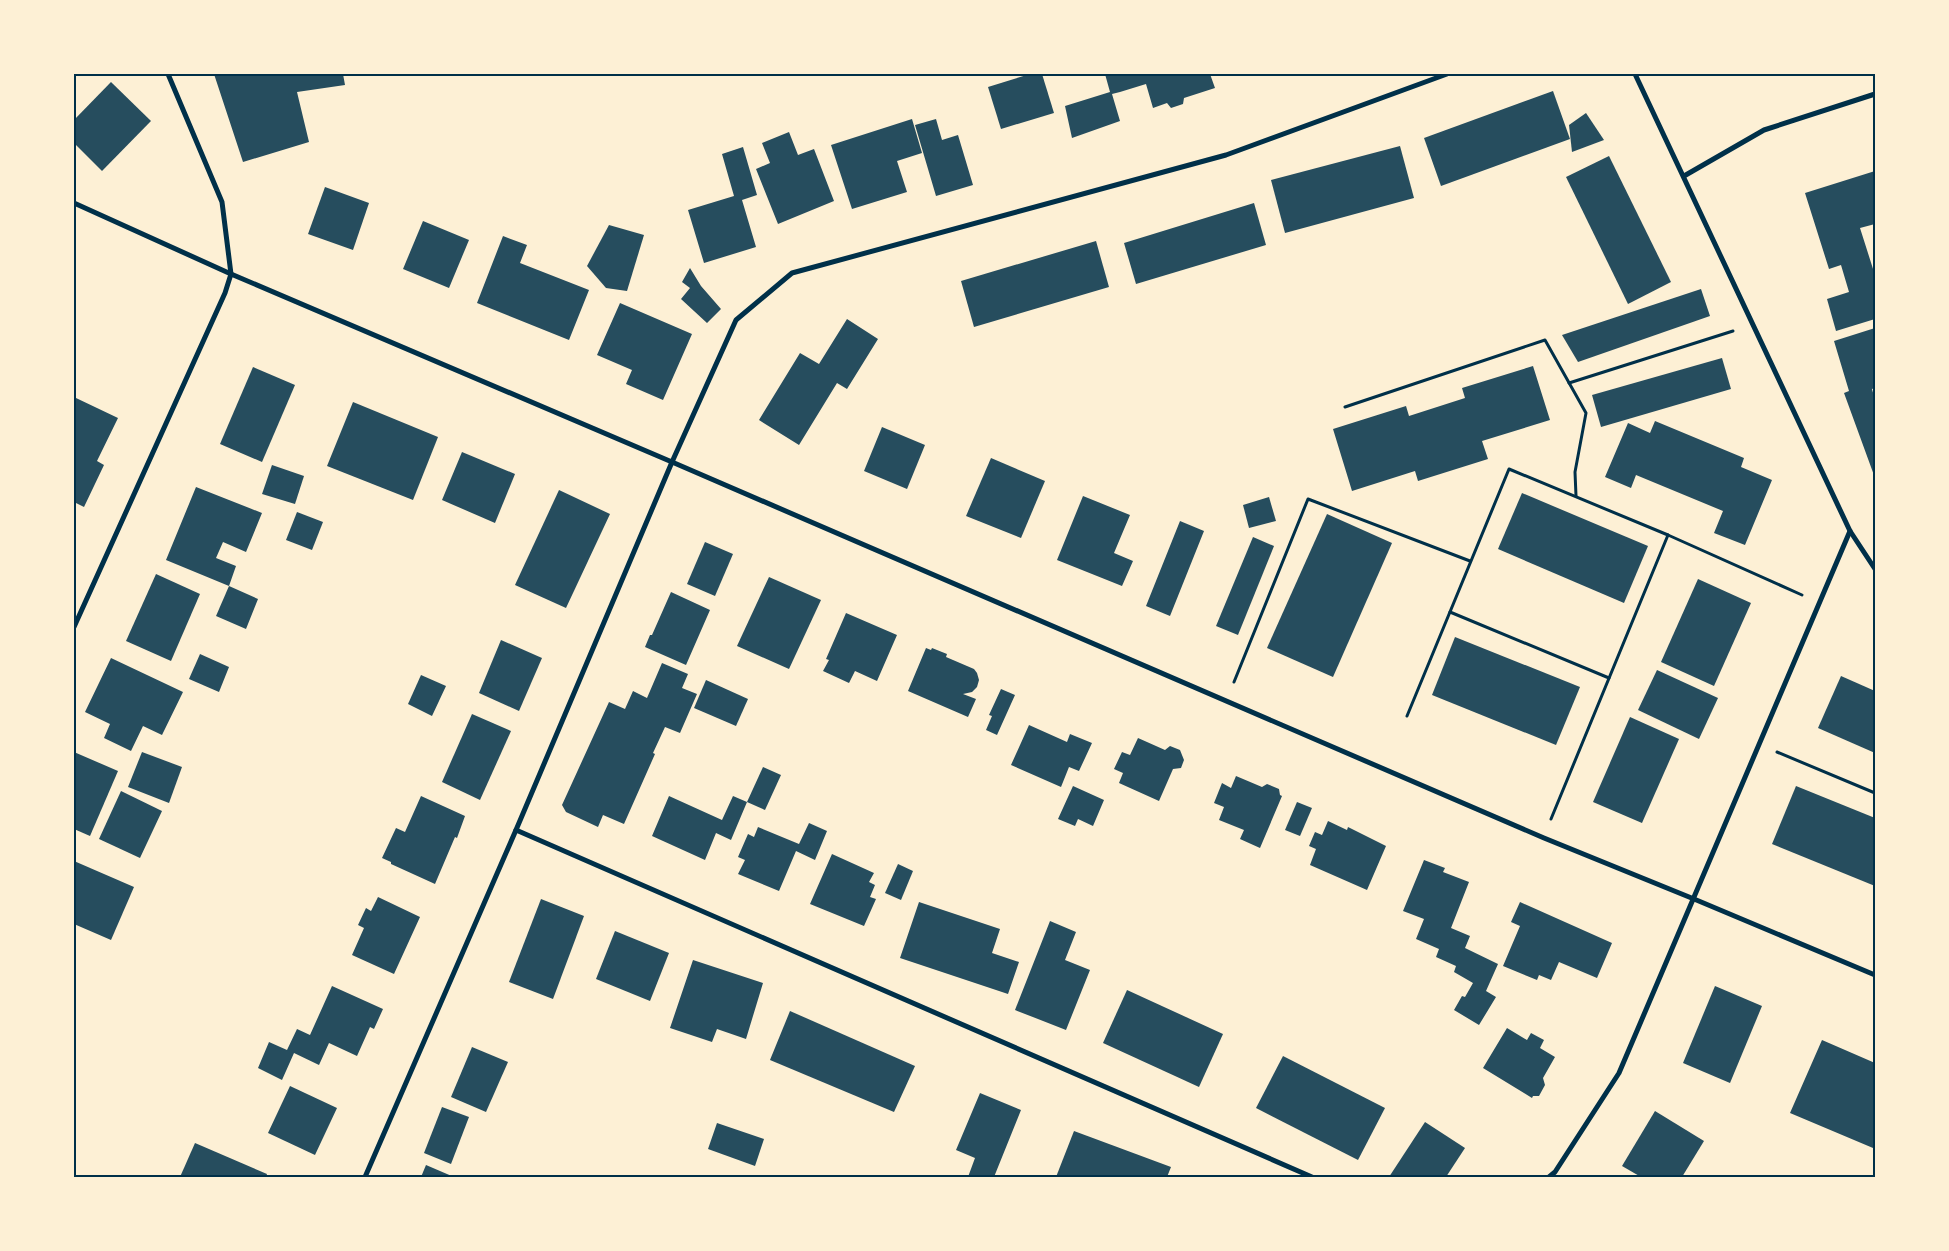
<svg xmlns="http://www.w3.org/2000/svg" width="1949" height="1251" font-family="'Fira Sans',sans-serif">
<style>
.building{fill:#264d5e}
.lines{fill:none;stroke-linecap:round;stroke-linejoin:round}
.path{stroke:#003049;stroke-width:3}
.minor{stroke:#003049;stroke-width:5}
.neatline{fill:none;stroke:#003049;stroke-width:2}
</style>
<rect width="100%" height="100%" fill="#fdf0d5"/>
<g class="building">
<path d="M214,74H343L345,85L297,92L309,142L243,162Z"/>
<path d="M1030,74H1042L1054,113L1001,129L988,87Z"/>
<path d="M1105,74H1210L1215,88L1184,98L1183,104L1171,108L1167,103L1153,108L1146,84L1120,92L1112,94L1120,121L1072,138L1065,106L1110,92Z"/>
<path d="M111,82L151,121L102,171L74,143V120Z"/>
<path d="M1553,91L1570,139L1441,186L1424,138Z"/>
<path d="M1586,113L1604,140L1572,152L1569,125Z"/>
<path d="M912,119L922,153L897,161L907,192L852,209L831,145Z"/>
<path d="M936,119L942,140L958,135L973,185L936,196L915,125Z"/>
<path d="M789,132L798,155L814,149L834,201L778,224L756,169L770,163L762,143Z"/>
<path d="M1400,146L1414,198L1285,233L1271,180Z"/>
<path d="M743,147L757,195L742,200L756,247L704,263L688,210L734,196L722,154Z"/>
<path d="M1609,156L1671,282L1628,304L1566,177Z"/>
<path d="M1875,171V224L1860,228L1874,272H1875V319L1836,331L1827,299L1849,292L1841,265L1829,269L1805,193Z"/>
<path d="M325,187L369,203L353,250L308,234Z"/>
<path d="M1254,203L1266,245L1136,284L1124,243Z"/>
<path d="M423,221L469,240L449,288L403,269Z"/>
<path d="M609,225L644,235L627,291L606,288L587,266Z"/>
<path d="M503,236L527,245L520,263L589,290L569,340L477,303Z"/>
<path d="M1096,241L1109,287L974,327L961,281Z"/>
<path d="M690,268L701,286L721,309L707,323L681,299L690,288L682,282Z"/>
<path d="M1701,289L1710,316L1578,362L1562,335Z"/>
<path d="M620,303L692,334L663,400L626,384L632,370L597,355Z"/>
<path d="M847,319L878,339L847,389L837,383L799,445L759,420L800,353L819,364Z"/>
<path d="M1875,328V388L1872,389L1875,400V478L1844,393L1849,391L1834,341Z"/>
<path d="M1722,358L1731,389L1601,427L1592,395Z"/>
<path d="M1533,366L1550,420L1482,441L1488,459L1418,481L1415,471L1352,491L1333,429L1406,406L1409,416L1465,398L1462,388Z"/>
<path d="M253,367L295,385L262,462L220,444Z"/>
<path d="M76,398L118,418L97,461L104,465L84,507L74,502V402Z"/>
<path d="M353,402L438,437L413,500L327,466Z"/>
<path d="M1655,421L1744,458L1741,467L1772,480L1745,545L1714,533L1723,511L1636,475L1631,488L1605,477L1628,423L1650,433Z"/>
<path d="M882,427L925,445L907,489L864,471Z"/>
<path d="M462,452L515,474L495,523L442,500Z"/>
<path d="M991,458L1045,481L1021,538L966,516Z"/>
<path d="M272,465L304,476L295,504L262,494Z"/>
<path d="M196,487L262,513L246,552L223,542L216,558L236,566L229,586L166,560Z"/>
<path d="M559,490L610,514L566,608L515,585Z"/>
<path d="M1522,493L1648,546L1624,603L1498,549Z"/>
<path d="M1083,496L1130,515L1114,553L1133,561L1122,586L1057,560Z"/>
<path d="M1269,497L1276,521L1249,528L1243,505Z"/>
<path d="M297,512L323,522L312,550L286,540Z"/>
<path d="M1327,514L1392,543L1333,677L1267,648Z"/>
<path d="M1180,521L1204,531L1170,616L1146,606Z"/>
<path d="M1253,537L1274,546L1238,635L1216,626Z"/>
<path d="M705,542L733,554L715,596L687,584Z"/>
<path d="M156,574L200,594L171,661L126,641Z"/>
<path d="M769,577L821,600L789,669L737,646Z"/>
<path d="M1698,579L1751,603L1714,686L1661,662Z"/>
<path d="M229,586L258,599L246,629L216,616Z"/>
<path d="M671,592L710,610L686,665L645,647L650,635H652Z"/>
<path d="M846,613L897,635L877,681L855,671L849,683L823,671L829,660L826,659Z"/>
<path d="M1455,637L1580,687L1556,745L1432,695Z"/>
<path d="M501,640L542,658L519,711L479,693Z"/>
<path d="M926,648L931,650L932,648L947,654L946,657L974,669L977,673L979,680L977,687L972,692L963,694L976,699L968,717L908,691Z"/>
<path d="M200,654L229,667L219,692L189,679Z"/>
<path d="M111,658L183,692L162,735L143,726L131,751L104,738L110,724L85,712Z"/>
<path d="M662,663L688,674L682,688L697,694L680,733L665,727L653,753L655,754L624,824L603,815L598,827L566,812L562,805L609,702L625,709L633,691L647,698Z"/>
<path d="M1657,670L1718,698L1699,739L1638,710Z"/>
<path d="M421,675L446,686L432,716L408,704Z"/>
<path d="M1841,676L1875,691V753L1818,728Z"/>
<path d="M706,680L748,699L736,726L694,708Z"/>
<path d="M1001,689L1015,695L997,735L986,730L992,716L989,715Z"/>
<path d="M472,714L511,731L480,800L442,782Z"/>
<path d="M1630,717L1679,739L1642,823L1593,802Z"/>
<path d="M1029,725L1067,742L1070,734L1092,743L1079,771L1069,767L1061,787L1011,765Z"/>
<path d="M1138,738L1165,750L1170,746L1180,750L1184,760L1181,768L1173,769L1159,801L1119,783L1123,773L1114,769L1122,752L1130,755Z"/>
<path d="M74,752L118,771L90,836L74,829Z"/>
<path d="M142,752L182,767L169,803L128,787Z"/>
<path d="M763,767L781,775L765,810L747,802Z"/>
<path d="M1236,776L1262,787L1267,784L1279,789L1280,795L1282,796L1260,848L1240,839L1244,830L1219,820L1224,807L1214,803L1222,783L1231,788Z"/>
<path d="M1073,786L1104,800L1093,826L1078,819L1075,826L1058,819Z"/>
<path d="M1796,786L1875,818V886L1772,844Z"/>
<path d="M121,791L162,811L140,858L99,839Z"/>
<path d="M421,796L465,816L457,838L455,837L435,884L391,864V862L382,858L396,828L405,832Z"/>
<path d="M669,796L722,820L733,796L747,802L731,840L716,833L705,860L652,836Z"/>
<path d="M1297,802L1312,808L1300,836L1285,830Z"/>
<path d="M1328,821L1347,830L1348,827L1386,846L1367,890L1310,865L1316,849L1309,846L1315,832L1322,835Z"/>
<path d="M809,823L827,831L815,860L796,851L779,891L738,874L745,860L738,857L748,834L754,837L758,827L799,844Z"/>
<path d="M832,854L874,873L869,882L875,885L870,897L876,899L864,926L810,904Z"/>
<path d="M1424,860L1445,868L1443,872L1469,882L1451,928L1470,936L1465,948L1498,964L1486,991L1496,997L1479,1025L1454,1010L1462,996L1465,997L1473,983L1454,972L1456,966L1436,957L1439,949L1416,939L1424,919L1403,911Z"/>
<path d="M74,861L134,887L111,940L74,924Z"/>
<path d="M898,864L913,871L901,900L885,893Z"/>
<path d="M378,897L420,917L394,974L352,955L364,928L358,925L366,908L371,911Z"/>
<path d="M541,899L584,916L553,999L509,982Z"/>
<path d="M919,902L1000,929L992,953L1019,962L1008,994L900,958Z"/>
<path d="M1520,902L1612,943L1597,978L1559,962L1551,980L1539,975L1537,980L1503,966L1520,926L1511,922Z"/>
<path d="M1050,921L1076,932L1065,960L1090,970L1066,1030L1015,1010Z"/>
<path d="M615,931L669,953L650,1001L596,979Z"/>
<path d="M693,960L763,983L746,1039L717,1029L712,1042L670,1028Z"/>
<path d="M332,986L383,1009L374,1029L370,1027L357,1056L329,1043L319,1065L294,1053L282,1080L258,1068L269,1042L287,1050L297,1029L310,1035Z"/>
<path d="M1715,986L1762,1006L1730,1083L1683,1063Z"/>
<path d="M1127,990L1223,1034L1199,1087L1103,1043Z"/>
<path d="M790,1011L915,1066L894,1112L770,1060Z"/>
<path d="M1507,1028L1527,1040L1531,1033L1544,1040L1540,1048L1555,1057L1543,1078L1545,1085L1539,1096H1533L1532,1098L1483,1068Z"/>
<path d="M1822,1040L1875,1063V1102L1873,1108L1875,1110V1144L1873,1148L1790,1113Z"/>
<path d="M472,1047L508,1062L486,1112L451,1097Z"/>
<path d="M1283,1056L1385,1108L1358,1160L1256,1108Z"/>
<path d="M290,1086L337,1108L315,1155L268,1133Z"/>
<path d="M980,1093L1021,1110L994,1177H968L975,1158L956,1150Z"/>
<path d="M442,1107L469,1117L451,1164L424,1153Z"/>
<path d="M1655,1111L1704,1141L1682,1177H1641L1622,1166Z"/>
<path d="M1425,1122L1465,1148L1446,1177H1389Z"/>
<path d="M717,1123L764,1139L755,1166L708,1149Z"/>
<path d="M1074,1131L1171,1167L1167,1177H1056Z"/>
<path d="M195,1143L267,1174L266,1177H180Z"/>
<path d="M426,1165L454,1177H421Z"/>
</g>
<g class="lines">
<g class="path">
<path d="M1569,383L1733,331"/>
<path d="M1345,407L1545,340L1586,413L1575,472L1576,496"/>
<path d="M1450,612L1609,678"/>
<path d="M1234,682L1308,499L1470,561"/>
<path d="M1407,716L1509,469L1668,535L1802,595"/>
<path d="M1777,752L1875,793"/>
<path d="M1551,819L1668,535"/>
</g>
<g class="minor">
<path d="M1635,74L1850,531L1875,569"/>
<path d="M1684,176L1764,130L1875,94"/>
<path d="M74,203L231,274L672,462L1544,838L1694,899L1875,975"/>
<path d="M74,627L225,293L231,274L222,202L168,74"/>
<path d="M516,830L1312,1177"/>
<path d="M365,1177L516,830L672,462L736,320L792,273L1226,155L1447,74"/>
<path d="M1549,1177L1555,1172L1619,1073L1850,531"/>
</g>
</g>
<rect width="1949" height="1251" fill="none" stroke="#fdf0d5" stroke-width="150"/>
<rect x="75" y="75" width="1799" height="1101" class="neatline"/>
</svg>
